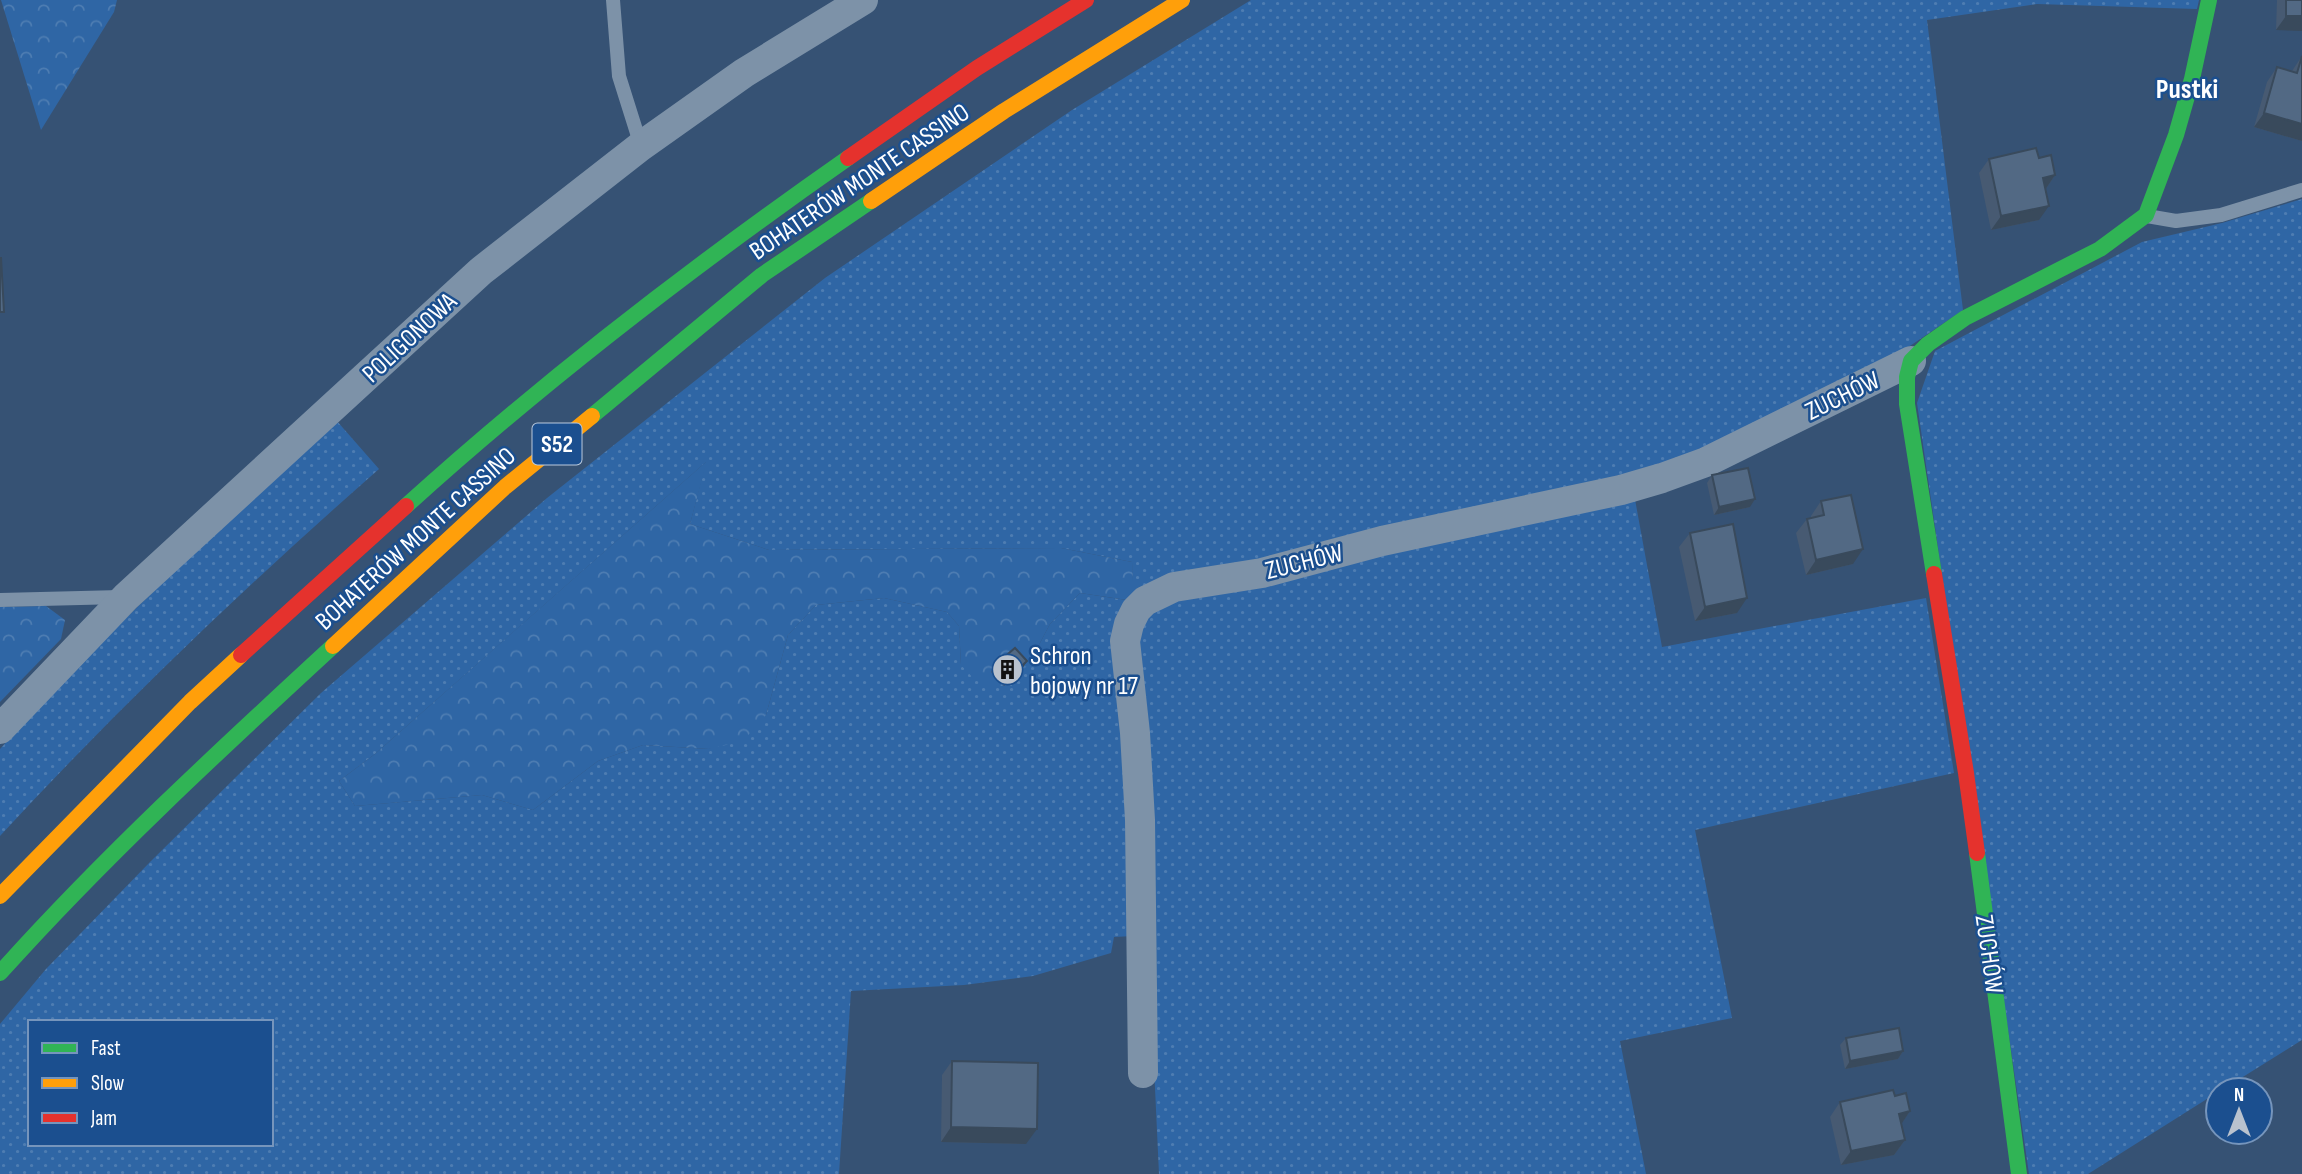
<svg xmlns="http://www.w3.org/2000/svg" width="2302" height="1174" font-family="'Sofia Sans Condensed',sans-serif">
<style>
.grass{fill:url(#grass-dots);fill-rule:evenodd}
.forest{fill:url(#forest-crowns)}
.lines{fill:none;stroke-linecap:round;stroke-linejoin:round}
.lane{stroke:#7d92a8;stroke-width:14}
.street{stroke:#7d92a8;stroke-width:30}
.fast{stroke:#30b455;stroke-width:16}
.slow{stroke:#ff9f0a;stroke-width:16}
.jam{stroke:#e5322d;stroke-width:16}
.wall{fill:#475a72}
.shaded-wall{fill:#394a5c}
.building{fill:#526984;stroke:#394a5c;stroke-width:2}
.labels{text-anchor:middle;stroke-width:5;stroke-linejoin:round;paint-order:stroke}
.shield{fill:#1b4f8f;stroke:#bbcadd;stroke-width:2}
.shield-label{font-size:24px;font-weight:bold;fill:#fff}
.street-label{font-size:26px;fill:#fff;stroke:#1b4f8f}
.poi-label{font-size:26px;fill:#fff;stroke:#1b4f8f;text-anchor:start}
.neighbourhood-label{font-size:28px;font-weight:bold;fill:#fff;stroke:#1b4f8f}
</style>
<defs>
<pattern id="grass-dots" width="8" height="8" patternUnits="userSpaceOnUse" patternTransform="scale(1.75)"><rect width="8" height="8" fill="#2f66a5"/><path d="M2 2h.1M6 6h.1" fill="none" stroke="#4e7db2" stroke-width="1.8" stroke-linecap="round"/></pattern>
<pattern id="forest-crowns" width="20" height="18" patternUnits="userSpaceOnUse" patternTransform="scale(1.75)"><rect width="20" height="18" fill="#2f66a5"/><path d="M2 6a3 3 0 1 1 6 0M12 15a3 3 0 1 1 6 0" fill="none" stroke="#4e7db2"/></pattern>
</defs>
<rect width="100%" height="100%" fill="#365274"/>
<g class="grass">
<path d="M1251,0H2199L2197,9L2037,4L1927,20L1963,310L1901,352L1704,455L1134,601L1133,936L1114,937L1111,953L1033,976L964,985L851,991L839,1174H0V1024L46,969L150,862L321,693L547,498L825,278L1072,110ZM706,462L690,524L769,550L1061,548L1132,562L1133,601L1080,593L1050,624L1032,658L961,665L959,626L947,612L884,598L816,605L788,635L766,715L709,749L643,745L598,761L533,810L482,795L355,806L339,781L375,754ZM30,1022H271V1144H30Z"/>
<path d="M2302,199V1040L2222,1090H2218V1092L2088,1174H2029L1917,403L1935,351L2142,242L2222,223Z"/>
<path d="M336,420L379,469C247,585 119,707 0,836V749C105,632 222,527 336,420Z"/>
<path d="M1634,494L1662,647L1926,598L1954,773L1695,830L1732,1018L1620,1041L1646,1174H1159L1148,937L1139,620L1152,606Z"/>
</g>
<g class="forest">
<path d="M1,0H117L114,12L41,130Z"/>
<path d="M707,461L690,524L769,550L1061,548L1132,562L1134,601L1080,593L1050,624L1032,658L1013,686H991L974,679L961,665L959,626L947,612L884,598L816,605L788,635L766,715L743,741L709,749L643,745L598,761L533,810L482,795L355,806L339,781L375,754Z"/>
<path d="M46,606L65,620L61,639L0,702V607Z"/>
</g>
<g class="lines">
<g class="lane">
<path d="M613,0L619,76L641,146"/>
<path d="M2147,216L2176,221L2221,215L2302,190"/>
<path d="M0,600L121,597"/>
</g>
<g class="street">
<path d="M0,729L126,597L481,271L641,146L744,73L863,0"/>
<path d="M1143,1073L1140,820L1135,733L1125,641L1129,624L1136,610L1145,601L1174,587L1262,573L1382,541L1621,490L1662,478L1706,462L1911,361"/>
</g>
<g class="fast">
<path d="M592,416L762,275L871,201"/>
<path d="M406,506C545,380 695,265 848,158"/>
<path d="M1934,574L1907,404V377L1911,361L1928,344L1965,318L2100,249L2146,215L2176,135L2192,79L2209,0"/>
<path d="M1977,853L2019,1174"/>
<path d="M0,973C104,857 219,751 333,646"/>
</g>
<g class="slow">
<path d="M871,201L1004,111L1182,0"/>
<path d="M333,646L505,487L592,416"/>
<path d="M0,896L190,702L241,655"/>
</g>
<g class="jam">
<path d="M848,158L977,68L1086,0"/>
<path d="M1934,574L1966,773L1977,853"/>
<path d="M241,655L406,506"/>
</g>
</g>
<g class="wall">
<path d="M2277,0H2302L2276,30Z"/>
<path d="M2302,56V141L2254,127L2267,82L2277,67L2292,71Z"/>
<path d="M2039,158L2055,175L2045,190L2039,220L1991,230L1979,173L1989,159Z"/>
<path d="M1712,475L1750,507L1714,515L1707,483Z"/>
<path d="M1821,501L1853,564L1806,575L1796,533L1807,519L1811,518V516Z"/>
<path d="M1690,533L1737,613L1695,621L1679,547Z"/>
<path d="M1027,661L1022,669L1004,686L991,672L996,664Z"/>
<path d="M1846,1038L1903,1051L1898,1059L1845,1069L1840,1045Z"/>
<path d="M952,1061L1026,1144L941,1142L942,1075Z"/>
<path d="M1895,1096L1910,1111L1901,1124L1905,1140L1894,1155L1841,1165L1830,1117L1840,1102Z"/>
</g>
<g class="shaded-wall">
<path d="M2286,16H2302V31L2276,30Z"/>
<path d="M2264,113L2302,124V141L2254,127Z"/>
<path d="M2055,175L2045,190L2043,178Z"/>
<path d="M2049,206L2039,220L1991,230L2001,216Z"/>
<path d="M1755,499L1750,507L1714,515L1719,507Z"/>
<path d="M1863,549L1853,564L1806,575L1816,560Z"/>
<path d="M1747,598L1737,613L1695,621L1705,607Z"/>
<path d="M1027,661L1022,669L1004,686L1009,678Z"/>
<path d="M1903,1051L1898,1059L1845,1069L1850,1061Z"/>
<path d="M1910,1111L1900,1126L1899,1114Z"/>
<path d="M951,1127L1037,1129L1026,1144L941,1142Z"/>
<path d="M1905,1140L1894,1155L1841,1165L1851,1151Z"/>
</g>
<g class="building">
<rect x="2286" y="0" width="16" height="16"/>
<path d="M2302,56V124L2264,113L2277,67L2297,73Z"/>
<path d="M2036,148L2039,158L2051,155L2055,175L2043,178L2049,206L2001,216L1989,159Z"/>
<path d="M0,258H1L4,312H0Z"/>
<path d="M1748,468L1755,499L1719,507L1712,475Z"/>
<path d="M1851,495L1863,549L1816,560L1807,519L1824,515L1821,501Z"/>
<path d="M1733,524L1747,598L1705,607L1690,533Z"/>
<path d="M1015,648L1027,661L1009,678L996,664Z"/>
<path d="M1899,1028L1903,1051L1850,1061L1846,1038Z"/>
<path d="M952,1061L1038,1063L1037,1129L951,1127Z"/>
<path d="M1893,1090L1895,1096L1906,1093L1910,1111L1899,1114L1905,1140L1851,1151L1840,1102Z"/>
</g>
<defs>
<symbol id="building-disc" viewBox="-11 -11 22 22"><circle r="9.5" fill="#b9c2ce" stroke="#1b4f8f"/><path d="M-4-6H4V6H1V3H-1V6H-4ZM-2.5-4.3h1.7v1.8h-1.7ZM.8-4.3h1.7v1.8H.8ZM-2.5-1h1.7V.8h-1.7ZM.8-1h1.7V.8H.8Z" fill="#111"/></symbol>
</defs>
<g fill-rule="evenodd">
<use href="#building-disc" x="990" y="652" width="35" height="35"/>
</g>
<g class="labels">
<rect class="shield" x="532.5" y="423.5" width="49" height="41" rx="5"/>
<g class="shield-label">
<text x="557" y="452">S52</text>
</g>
<g class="street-label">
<text transform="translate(859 181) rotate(-34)" y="9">BOHATERÓW MONTE CASSINO</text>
<text transform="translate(409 337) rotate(-43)" y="9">POLIGONOWA</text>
<text transform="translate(1842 395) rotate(-26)" y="9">ZUCHÓW</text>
<text transform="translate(415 538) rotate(-42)" y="9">BOHATERÓW MONTE CASSINO</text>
<text transform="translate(1304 561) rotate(-14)" y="9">ZUCHÓW</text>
<text transform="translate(1990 954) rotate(82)" y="9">ZUCHÓW</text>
</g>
<g class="poi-label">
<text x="1030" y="664">Schron<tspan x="1030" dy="30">bojowy nr 17</tspan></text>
</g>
<g class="neighbourhood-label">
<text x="2187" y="98">Pustki</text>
</g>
</g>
<rect x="28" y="1020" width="245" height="126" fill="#1b4f8f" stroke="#7695bc" stroke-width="2"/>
<rect x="42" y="1043" width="35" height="10" fill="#30b455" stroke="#7695bc" stroke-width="2"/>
<text x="91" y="1055" font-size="21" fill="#ffffff">Fast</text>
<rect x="42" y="1078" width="35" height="10" fill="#ff9f0a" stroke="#7695bc" stroke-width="2"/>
<text x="91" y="1090" font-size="21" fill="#ffffff">Slow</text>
<rect x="42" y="1113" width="35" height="10" fill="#e5322d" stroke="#7695bc" stroke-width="2"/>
<text x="91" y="1125" font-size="21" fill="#ffffff">Jam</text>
<g transform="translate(2239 1111)"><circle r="33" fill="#1b4f8f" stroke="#7695bc" stroke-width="2"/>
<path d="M0-5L12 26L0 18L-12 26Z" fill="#b9c2ce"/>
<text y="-10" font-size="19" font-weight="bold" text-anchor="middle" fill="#ffffff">N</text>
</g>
</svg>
